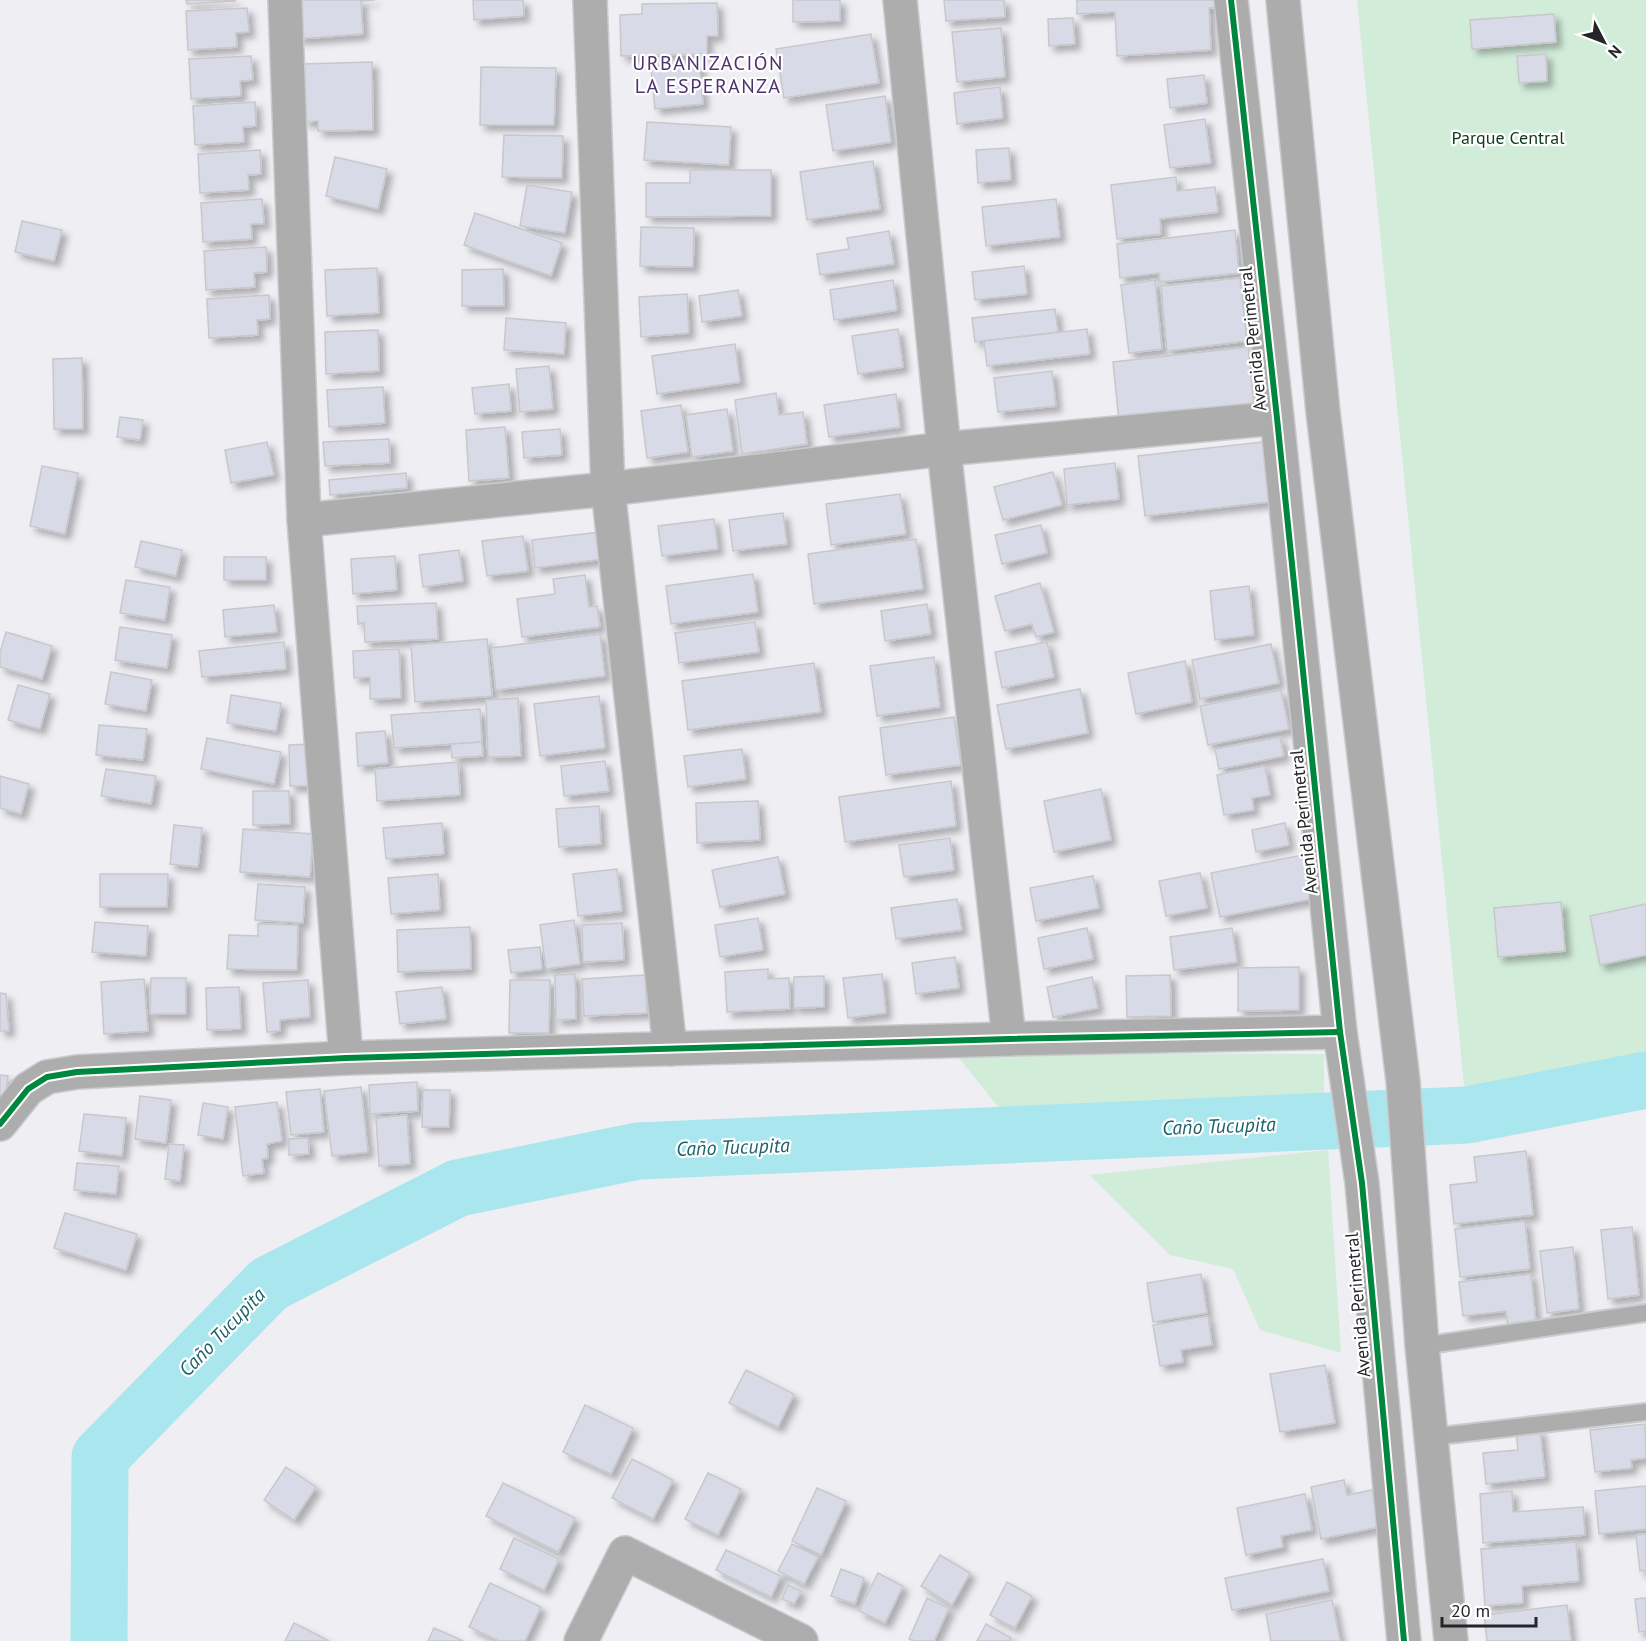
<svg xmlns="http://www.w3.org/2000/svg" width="1646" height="1641" font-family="'PT Sans',sans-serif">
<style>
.green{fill:#d2ecda}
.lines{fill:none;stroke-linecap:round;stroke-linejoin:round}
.river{stroke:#aae6ed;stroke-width:57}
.building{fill:#d9dae7;stroke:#c8c8cb;stroke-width:1.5;filter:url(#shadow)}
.lane-casing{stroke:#cacbce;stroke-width:20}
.street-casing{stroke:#cacbce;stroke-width:36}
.secondary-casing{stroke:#cacbce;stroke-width:36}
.lane{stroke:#adadad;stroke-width:16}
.street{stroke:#adadad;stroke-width:33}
.secondary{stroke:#adacad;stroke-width:33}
.cycleway-casing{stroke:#fff;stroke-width:10}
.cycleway{stroke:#00873e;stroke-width:6}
.labels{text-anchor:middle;stroke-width:4.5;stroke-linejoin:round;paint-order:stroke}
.park-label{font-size:18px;fill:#0e381c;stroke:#fff}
.street-label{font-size:18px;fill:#242528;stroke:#fff}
.neighbourhood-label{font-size:20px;letter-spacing:1.5px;fill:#4e326d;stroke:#fff}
.water-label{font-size:20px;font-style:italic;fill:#1d6269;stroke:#fff}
</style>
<defs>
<filter id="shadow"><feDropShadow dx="5.5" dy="5.5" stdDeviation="3" flood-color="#0004"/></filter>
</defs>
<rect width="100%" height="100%" fill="#eeeef3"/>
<g class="green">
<path d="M1357,0H1646V1080L1467,1115Z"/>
<path d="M955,1053L1324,1054V1105L1015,1128Z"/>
<path d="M1328,1150L1341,1353L1260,1330L1233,1269L1170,1255L1089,1175Z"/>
</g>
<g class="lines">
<path class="river" d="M99,1641L100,1457L269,1284L458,1188L638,1151L1467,1115L1646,1080"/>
</g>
<g class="building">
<path d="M186,0H235V1L187,4Z"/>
<path d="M295,0H375L361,1L363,34L298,39Z"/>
<path d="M473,0H523L524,16L474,20Z"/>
<path d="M793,0H840V21L793,22Z"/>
<path d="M944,0H1004L1005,17L946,21Z"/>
<path d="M1077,0H1218L1219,7L1209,8L1211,50L1117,56L1115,12L1077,14Z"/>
<path d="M717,3L718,36H707V54L621,56L620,15L642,14V4Z"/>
<path d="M247,8L249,32L236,33L237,47L188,50L186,11Z"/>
<path d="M1554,14L1556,42L1472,49L1470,20Z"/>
<path d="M1073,18L1075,44L1049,46L1048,19Z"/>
<path d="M1001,28L1005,77L957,82L952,32Z"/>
<path d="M871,34L879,83L784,98L776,49Z"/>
<path d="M1546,54L1547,81L1519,83L1517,56Z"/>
<path d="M251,56L253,80L240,81L241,96L191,99L189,59Z"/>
<path d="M699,61L703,104L655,109L651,66Z"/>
<path d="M372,62L373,130L318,131V121L304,122L303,64Z"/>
<path d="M481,67L556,68L554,125H480Z"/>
<path d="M1204,75L1207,103L1170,108L1167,79Z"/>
<path d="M1000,87L1003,118L957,124L954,93Z"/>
<path d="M885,96L891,142L833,151L826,105Z"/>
<path d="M255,102L256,126L243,127L244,142L195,145L193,106Z"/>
<path d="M1205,119L1211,163L1170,168L1164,125Z"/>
<path d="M647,122L731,127L729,165L644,160Z"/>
<path d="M504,135L563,136L562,178L502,177Z"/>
<path d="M1009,148L1011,180L978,183L976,150Z"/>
<path d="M260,150L261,174L248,175L249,190L200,193L198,154Z"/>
<path d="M335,157L387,169L378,209L326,196Z"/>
<path d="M873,161L880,209L807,220L800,172Z"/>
<path d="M690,170H771V216L646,217V183H690Z"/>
<path d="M1176,177L1177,191L1215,187L1218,212L1160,219L1161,234L1117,239L1111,185Z"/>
<path d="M527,185L572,192L565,233L520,226Z"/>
<path d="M262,199L264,224H251L252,239L203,242L201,203Z"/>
<path d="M1056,199L1060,237L986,246L982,207Z"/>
<path d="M475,213L562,243L551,276L464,245Z"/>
<path d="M22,221L62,230L54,261L15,252Z"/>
<path d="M641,227L694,228L693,267L640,266Z"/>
<path d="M1235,230L1239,273L1160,282L1159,273L1120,278L1117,244Z"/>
<path d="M889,231L894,264L820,275L817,254L849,249L847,238Z"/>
<path d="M266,247L267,272L254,273L255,287L206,290L204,251Z"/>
<path d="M1024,266L1027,294L975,300L972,272Z"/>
<path d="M377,268L379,313L327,316L325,270Z"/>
<path d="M503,269L504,306H462V270Z"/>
<path d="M1240,278L1247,341L1167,351L1161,286Z"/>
<path d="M893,280L897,310L834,320L830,290Z"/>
<path d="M1155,280L1162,349L1129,353L1121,285Z"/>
<path d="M738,290L742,316L702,322L699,296Z"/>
<path d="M687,294L689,333L641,337L639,297Z"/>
<path d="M269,295L270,319L257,320L258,335L209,338L207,299Z"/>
<path d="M1055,309L1058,332L975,342L972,318Z"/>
<path d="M506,318L566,323L564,354L504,350Z"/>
<path d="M898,329L903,367L858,374L852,336Z"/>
<path d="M1087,329L1090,354L987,366L984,341Z"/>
<path d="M378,330L379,371L326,374L325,332Z"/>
<path d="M735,344L740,382L657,394L652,356Z"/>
<path d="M1248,347L1254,405L1119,421L1113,362Z"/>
<path d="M82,358L83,429H54L53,359Z"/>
<path d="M549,366L553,409L520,412L516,369Z"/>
<path d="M1052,371L1056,406L998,412L994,378Z"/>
<path d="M509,384L511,411L475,414L472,388Z"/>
<path d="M383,387L385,423L329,427L327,390Z"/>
<path d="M776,393L779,415L803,412L807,444L742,454L735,400Z"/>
<path d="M896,394L900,427L829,437L824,405Z"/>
<path d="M681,405L688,452L647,458L641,411Z"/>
<path d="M727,409L733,451L692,457L686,415Z"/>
<path d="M120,417L143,420L140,440L117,437Z"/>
<path d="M505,427L509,478L469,481L466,430Z"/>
<path d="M560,429L562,455L524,458L522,432Z"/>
<path d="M389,439L390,463L325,466L323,442Z"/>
<path d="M1271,441L1278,501L1145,516L1138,456Z"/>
<path d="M267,442L274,475L231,483L225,450Z"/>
<path d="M1115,463L1119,499L1067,505L1064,469Z"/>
<path d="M42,466L78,473L65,534L30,526Z"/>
<path d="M1053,472L1062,505L1003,520L994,487Z"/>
<path d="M406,473L407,488L330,495L329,480Z"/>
<path d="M900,494L906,534L831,545L826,504Z"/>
<path d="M783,513L787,544L733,551L729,520Z"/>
<path d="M714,519L718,549L662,556L658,526Z"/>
<path d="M1041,525L1047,553L1002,564L995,535Z"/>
<path d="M600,532L603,559L535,568L532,540Z"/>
<path d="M523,536L528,571L487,576L482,541Z"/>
<path d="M916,539L923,589L814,604L808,554Z"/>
<path d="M141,541L182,550L176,576L135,567Z"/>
<path d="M459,550L463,581L423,587L419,555Z"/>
<path d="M395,556L397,590L353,594L351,559Z"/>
<rect x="224" y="557" width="42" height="23"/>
<path d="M753,574L758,612L671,624L666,586Z"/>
<path d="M585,575L589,607L597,606L600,627L522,637L517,599L555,594L553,579Z"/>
<path d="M126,580L170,587L165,620L120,613Z"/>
<path d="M1040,583L1054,632L1036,637L1032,624L1005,631L995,596Z"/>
<path d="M1249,586L1254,635L1215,640L1210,591Z"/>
<path d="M436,603L438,639L365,642L364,623L358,624L357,606Z"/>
<path d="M927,604L931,634L885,641L881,611Z"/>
<path d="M274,605L277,632L225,637L223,610Z"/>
<path d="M755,622L759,652L679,663L675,633Z"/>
<path d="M120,627L172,635L167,668L115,660Z"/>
<path d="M6,632L52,646L42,679L0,667V653Z"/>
<path d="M600,634L605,676L496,690L491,648Z"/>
<path d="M487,639L492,696L415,702L411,645Z"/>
<path d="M284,642L286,669L202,677L199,651Z"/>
<path d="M1047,642L1054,677L1002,688L995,652Z"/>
<path d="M1271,644L1279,683L1200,699L1192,660Z"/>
<path d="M399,649L401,698L370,699V677L354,678L353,651Z"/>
<path d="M934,657L940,707L877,716L870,666Z"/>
<path d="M1185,661L1192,702L1136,714L1128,673Z"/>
<path d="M814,663L821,712L688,730L682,681Z"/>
<path d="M111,672L152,680L146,711L105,704Z"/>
<path d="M18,685L50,694L40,729L8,720Z"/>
<path d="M1080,689L1088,733L1006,749L997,705Z"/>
<path d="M1281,690L1289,729L1208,745L1200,706Z"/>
<path d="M231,695L281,703L276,731L227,723Z"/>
<path d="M599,696L605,748L540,756L534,704Z"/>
<path d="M518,698L521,756L488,757L486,700Z"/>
<path d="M480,709L482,742L394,748L391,715Z"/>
<path d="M954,717L961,765L886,775L880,728Z"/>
<path d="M99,725L147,729L143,760L96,755Z"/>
<path d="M385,731L388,763L358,766L356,733Z"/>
<path d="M1280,737L1284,756L1219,769L1215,749Z"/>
<path d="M207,738L281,752L274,784L201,769Z"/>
<path d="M482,742L483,756L452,758L451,744Z"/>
<path d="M309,744L310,786H290L289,745Z"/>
<path d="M742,749L746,779L688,787L684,756Z"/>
<path d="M605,761L609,791L564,796L561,766Z"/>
<path d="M458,762L460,795L377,801L375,769Z"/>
<path d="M1265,766L1270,795L1252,798L1254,810L1224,815L1217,775Z"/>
<path d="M106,769L156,776L151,804L101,796Z"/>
<path d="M0,776L29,784L21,814L0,808Z"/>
<path d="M951,781L956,826L845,842L839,797Z"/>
<path d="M1101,789L1111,840L1054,852L1044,801Z"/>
<path d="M253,791H289L290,824L253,825Z"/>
<path d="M758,801L760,840L697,843L696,803Z"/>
<path d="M599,806L601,844L559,847L556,809Z"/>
<path d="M442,823L444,854L386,859L383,828Z"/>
<path d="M1285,823L1289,845L1256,852L1252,830Z"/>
<path d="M174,825L202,828L198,867L170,864Z"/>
<path d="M243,829L313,834L310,877L240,872Z"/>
<path d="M950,838L954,870L904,877L899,845Z"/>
<path d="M1308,854L1317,898L1220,917L1211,873Z"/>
<path d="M778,857L785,894L720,907L712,870Z"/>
<path d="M617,869L622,911L578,916L573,874Z"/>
<path d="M1200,873L1207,908L1166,916L1159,881Z"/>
<path d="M100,874H168L167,907H100Z"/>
<path d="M438,874L440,910L391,914L388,878Z"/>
<path d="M1093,876L1099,908L1036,921L1030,888Z"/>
<path d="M258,884L305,887L303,923L255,920Z"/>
<path d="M957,899L962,930L896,939L891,908Z"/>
<path d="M1561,902L1565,951L1498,957L1494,908Z"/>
<path d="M1646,904V955L1600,965L1590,916Z"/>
<path d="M758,918L763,950L720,957L715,925Z"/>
<path d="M574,920L580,964L546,969L540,925Z"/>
<path d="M95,922L148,926L146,956L92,952Z"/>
<path d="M622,923L624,960L583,962L582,925Z"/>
<path d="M258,924L298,925L297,970L227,969L229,935L258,936Z"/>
<path d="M470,927L471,969L398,972L397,930Z"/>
<path d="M1087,928L1093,959L1044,969L1038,938Z"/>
<path d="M1232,928L1237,962L1174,970L1170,937Z"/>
<path d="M540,947L542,969L511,973L508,950Z"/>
<path d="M955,957L959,988L916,994L912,963Z"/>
<path d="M1299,967V1010L1238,1011V968Z"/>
<path d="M768,969V979L789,978L790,1009L727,1012L725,972Z"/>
<path d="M575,974L576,1019L556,1020L555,975Z"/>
<path d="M882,974L886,1013L848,1018L843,978Z"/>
<path d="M645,975L647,1013L584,1016L582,979Z"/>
<path d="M1170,975L1171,1016L1127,1017L1126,976Z"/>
<path d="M824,976V1007L794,1008V977Z"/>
<path d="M1092,977L1098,1008L1053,1017L1047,987Z"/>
<path d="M151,978H186V1014H150Z"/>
<path d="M144,979L148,1031L104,1034L101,982Z"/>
<path d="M308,980L310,1017L280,1020V1031L267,1032L263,983Z"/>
<path d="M510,980H550L549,1033H509Z"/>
<path d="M239,987L241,1029L207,1030L206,988Z"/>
<path d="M442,987L446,1019L400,1024L396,992Z"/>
<path d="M0,993L6,994L9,1031H0Z"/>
<path d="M0,1075L8,1076L3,1109H0Z"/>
<path d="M417,1082L418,1111L370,1114L369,1085Z"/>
<path d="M361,1087L368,1152L332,1156L324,1091Z"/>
<path d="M320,1089L324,1132L291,1135L286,1092Z"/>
<path d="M423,1090H450L449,1127H422Z"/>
<path d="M140,1096L171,1100L166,1143L135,1139Z"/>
<path d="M277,1102L282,1141L267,1144L268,1158L262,1159L264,1173L243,1176L235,1107Z"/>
<path d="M203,1103L228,1107L223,1139L198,1135Z"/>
<path d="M84,1114L126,1118L122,1156L79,1151Z"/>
<path d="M407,1115L410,1164L379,1166L376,1118Z"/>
<path d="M308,1138L309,1154L289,1155V1139Z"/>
<path d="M169,1144L184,1145L180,1181L165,1179Z"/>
<path d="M1526,1151L1533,1215L1454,1224L1450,1185L1477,1182L1474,1157Z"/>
<path d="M77,1163L119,1166L116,1194L74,1190Z"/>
<path d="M65,1213L137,1234L126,1270L54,1248Z"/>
<path d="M1525,1221L1530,1269L1460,1277L1455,1229Z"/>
<path d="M1632,1227L1639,1295L1608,1299L1601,1230Z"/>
<path d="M1573,1247L1579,1309L1547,1313L1540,1251Z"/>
<path d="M1201,1274L1207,1313L1153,1322L1147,1283Z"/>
<path d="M1531,1274L1536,1323L1508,1326L1506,1311L1463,1316L1459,1282Z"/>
<path d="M1208,1316L1212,1345L1181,1350L1183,1362L1160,1366L1153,1325Z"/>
<path d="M1325,1365L1335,1423L1280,1432L1270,1374Z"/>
<path d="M746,1370L794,1394L778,1427L729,1403Z"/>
<path d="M585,1405L633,1428L611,1474L563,1452Z"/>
<path d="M1645,1424L1646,1458L1631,1460L1632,1468L1595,1472L1590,1430Z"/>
<path d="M1540,1429L1545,1477L1486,1484L1483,1453L1518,1450L1516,1432Z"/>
<path d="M632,1459L673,1480L653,1519L612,1498Z"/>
<path d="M286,1467L316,1487L294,1520L264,1500Z"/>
<path d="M708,1473L741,1489L718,1535L685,1519Z"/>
<path d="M1344,1480L1347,1495L1372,1490L1379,1527L1321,1539L1311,1487Z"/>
<path d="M503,1483L575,1518L558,1552L486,1516Z"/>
<path d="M1646,1486V1529L1599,1534L1595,1491Z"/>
<path d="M817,1488L846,1501L821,1555L792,1541Z"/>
<path d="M1512,1491L1513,1512L1583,1507L1585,1535L1483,1543L1480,1494Z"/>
<path d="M1305,1494L1312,1530L1281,1536L1283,1547L1246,1555L1237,1508Z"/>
<path d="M1646,1534V1570L1640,1571L1636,1535Z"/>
<path d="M514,1538L559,1559L544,1590L500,1569Z"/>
<path d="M1576,1542L1579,1581L1522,1586L1523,1603L1485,1606L1481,1549Z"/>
<path d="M792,1544L818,1557L804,1584L778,1571Z"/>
<path d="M726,1550L781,1576L771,1597L716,1570Z"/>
<path d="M940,1555L970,1573L952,1605L921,1586Z"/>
<path d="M1323,1559L1329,1591L1232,1610L1225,1578Z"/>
<path d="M841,1569L864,1578L855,1604L831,1596Z"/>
<path d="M878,1573L903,1586L885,1623L859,1611Z"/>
<path d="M1007,1582L1032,1596L1015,1628L990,1615Z"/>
<path d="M490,1583L541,1607L525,1641H499L469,1627Z"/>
<path d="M788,1585L801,1591L794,1604L782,1599Z"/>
<path d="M927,1598L949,1608L934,1641H914L909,1639Z"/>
<path d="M1646,1598V1631L1639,1632L1635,1599Z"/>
<path d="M1332,1600L1340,1641H1271L1266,1614Z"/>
<path d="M1567,1605L1571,1641H1487L1484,1615Z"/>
<path d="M294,1623L329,1641H285Z"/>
<path d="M986,1624L1011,1638L1009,1641H977Z"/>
<path d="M434,1628L463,1641H428Z"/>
</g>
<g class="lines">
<defs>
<g id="lane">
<path d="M1422,1346L1646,1313"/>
<path d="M1431,1437L1646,1412"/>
</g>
<g id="street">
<path d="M285,0L304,520L346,1058"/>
<path d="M590,0L608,489L670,1049"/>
<path d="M900,0L944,449L1009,1039"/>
<path d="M304,520L608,489L944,449L1277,418"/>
<path d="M0,1124L28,1089L47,1077L77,1072L346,1058L1009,1039L1340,1032"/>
<path d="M581,1641L625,1553L801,1641"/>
</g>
<g id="secondary">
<path d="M1231,0L1277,418L1340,1032L1362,1183L1404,1641"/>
<path d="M1283,0L1323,412L1403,1081L1422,1346L1451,1641"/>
</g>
</defs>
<use href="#lane" class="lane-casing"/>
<use href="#street" class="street-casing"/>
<use href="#secondary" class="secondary-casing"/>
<use href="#lane" class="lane"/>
<use href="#street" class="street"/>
<use href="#secondary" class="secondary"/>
<defs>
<g id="cycleway">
<path d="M1231,0L1277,418L1340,1032L1362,1183L1404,1641"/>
<path d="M0,1124L28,1089L47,1077L77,1072L346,1058L1009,1039L1340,1032"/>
</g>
</defs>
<use href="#cycleway" class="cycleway-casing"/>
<use href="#cycleway" class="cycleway"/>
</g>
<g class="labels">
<g class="park-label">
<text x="1508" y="144">Parque Central</text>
</g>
<g class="street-label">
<text transform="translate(1253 339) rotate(-96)" y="6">Avenida Perimetral</text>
<text transform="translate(1304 822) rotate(-96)" y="6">Avenida Perimetral</text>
<text transform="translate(1358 1305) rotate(-95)" y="6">Avenida Perimetral</text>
</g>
<g class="neighbourhood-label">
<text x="708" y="70">URBANIZACIÓN<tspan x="708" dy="23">LA ESPERANZA</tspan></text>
</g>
<g class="water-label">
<text transform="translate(1219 1126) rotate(-2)" y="7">Caño Tucupita</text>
<text transform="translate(733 1147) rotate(-2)" y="7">Caño Tucupita</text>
<text transform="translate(222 1332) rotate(-46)" y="7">Caño Tucupita</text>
</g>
</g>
<g transform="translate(1604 42) rotate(132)" stroke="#ffffff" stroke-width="4.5" paint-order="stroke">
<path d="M0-4.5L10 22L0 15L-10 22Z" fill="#242528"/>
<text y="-9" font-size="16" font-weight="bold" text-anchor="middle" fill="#242528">N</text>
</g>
<path d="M1442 1617v9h94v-9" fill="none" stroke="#242528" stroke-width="3"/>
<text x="1451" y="1617" font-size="18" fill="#242528" stroke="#ffffff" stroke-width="4.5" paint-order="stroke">20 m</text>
</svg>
